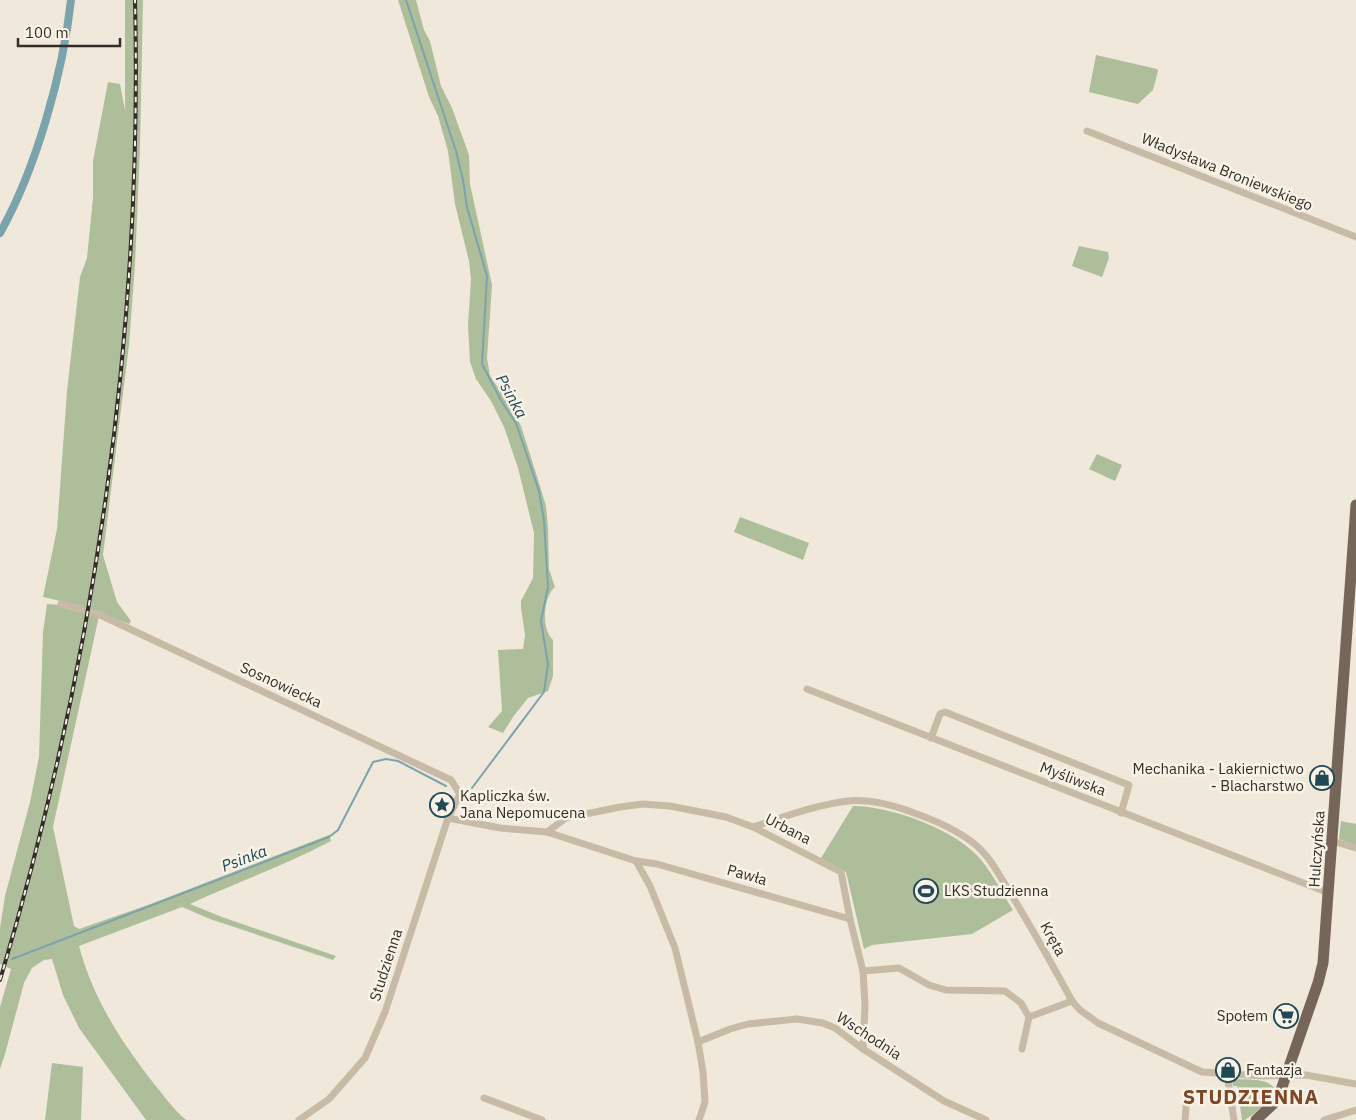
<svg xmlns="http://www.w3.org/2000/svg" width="1356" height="1120" font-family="'IBM Plex Sans',sans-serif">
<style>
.green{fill:#aebe9b}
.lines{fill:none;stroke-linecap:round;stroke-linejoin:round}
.stream{stroke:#7ba3ac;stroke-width:2}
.canal{stroke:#7ba3ac;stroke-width:8}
.minor{stroke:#c7baa7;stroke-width:7}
.primary{stroke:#766659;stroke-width:11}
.rail-casing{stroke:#342d27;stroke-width:4}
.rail{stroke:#f8f2e7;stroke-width:2;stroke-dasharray:5.5;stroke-linecap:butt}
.labels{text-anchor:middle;stroke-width:5;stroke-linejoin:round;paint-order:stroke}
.street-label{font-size:15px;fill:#342d27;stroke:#f8f2e7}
.poi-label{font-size:15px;fill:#342d27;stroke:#f8f2e7;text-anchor:start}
.water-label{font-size:16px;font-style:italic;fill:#1f4954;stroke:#f8f2e7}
.district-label{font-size:20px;font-weight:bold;letter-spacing:1px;fill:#7f4625;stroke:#f8f2e7}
</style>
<rect width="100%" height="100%" fill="#f0e9db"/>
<g class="green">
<path d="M125,0H143L140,147L135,265L129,345L103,555L117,602L131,621L129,624L81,606L43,597L57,529L67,391L80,277L87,258L93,198V161L108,82L120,84L125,110Z"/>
<path d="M398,0H416L424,30L430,41L441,86L452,108L469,155L470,184L492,285L487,358L490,376L510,405L521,426L540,486L546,506L548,527L549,569L555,587C543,597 541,629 553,640V676L548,691L528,698L513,717L503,733L488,727L502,711L498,650L523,649L525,635L521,608V601L533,578L534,533L518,468L504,427L491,401L476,379L470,362L468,325L471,280L469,261L455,204L448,151L438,116L429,97Z"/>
<path d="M1096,55L1157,69L1158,71L1153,90L1138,104L1089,92Z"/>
<path d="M1079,246L1108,252L1109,258L1102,277L1072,266Z"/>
<path d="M1097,454L1122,465L1115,481L1089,469Z"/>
<path d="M740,517L809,543L803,560L734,532Z"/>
<path d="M47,604L61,605L99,616L53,827L74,926L79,929L148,905L329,835L331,841C286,865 237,882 190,904L222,917L336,956L333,960L210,919L182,907L79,946C93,999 122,1043 155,1085C165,1097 174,1110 186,1120H146L79,1028L63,995L52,959L44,960L32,968L24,983L5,1054L0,1069V1007L11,969L0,964V928L5,896L30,802L39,757L43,632Z"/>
<path d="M853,806C891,806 958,830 982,861C994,876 1003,894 1013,910L972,934L872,945L864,949L846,872L821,858Z"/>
<path d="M1341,821L1356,824V845L1339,839Z"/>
<path d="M52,1063L83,1067L81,1120H45Z"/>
<path d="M1232,1079C1245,1080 1267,1077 1275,1089C1268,1103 1257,1112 1245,1120H1242L1237,1086H1233Z"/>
</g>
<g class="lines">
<g class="stream">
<path d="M406,0L456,151L463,180L467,207L487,276L482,364L502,402L516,423L539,491L544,520L548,587L541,621L548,664L544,692L472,788"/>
<path d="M12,959L329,837L338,830L373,762L386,759L398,761L446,786"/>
</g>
<path class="canal" d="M0,233C36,169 63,73 71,0"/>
<g class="minor">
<path d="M1087,131L1356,237"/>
<path d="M61,604L98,614L451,780L460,794L448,818L385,1012L365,1058L329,1099L299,1120"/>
<path d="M807,689L1329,893"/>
<path d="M931,738L940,714L945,712L1129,785L1121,813"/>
<path d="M448,818L500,828L547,832L636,861L657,864L850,919"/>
<path d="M753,827C784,817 815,805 848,801C870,799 893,805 914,813C934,820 955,829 972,842C990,855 1000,877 1012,896C1033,930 1053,966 1072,1001L1080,1010L1098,1023L1202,1072L1263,1076L1306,1075L1356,1084"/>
<path d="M547,832L566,818L620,807L643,804L670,806L726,817L753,827L841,872L850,919L863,971L865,1005L863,1049"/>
<path d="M1332,841L1356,848"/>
<path d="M636,861L650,886L675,948L698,1042L703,1072L705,1102L699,1120"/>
<path d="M863,971L899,968L929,985L946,990L1005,991L1021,1003L1029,1017"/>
<path d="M698,1042L730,1029L748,1024L797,1019L823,1023L835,1028L863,1049L944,1101L986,1120"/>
<path d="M1022,1049L1029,1017L1072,1001"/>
<path d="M1227,1074L1234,1120"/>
<path d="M484,1098L542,1120"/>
<path d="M1185,1120L1187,1097"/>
<path d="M1324,1120L1356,1110"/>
</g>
<path class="primary" d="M1256,1120L1273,1104L1281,1090L1318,983L1323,963L1356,505"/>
<defs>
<path id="rail" d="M0,980C95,663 143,331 135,0"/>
</defs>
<use href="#rail" class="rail-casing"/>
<use href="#rail" class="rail"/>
</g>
<defs>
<symbol id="shop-ring" viewBox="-11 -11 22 22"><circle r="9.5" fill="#f8f2e7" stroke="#1f4954" stroke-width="1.5"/><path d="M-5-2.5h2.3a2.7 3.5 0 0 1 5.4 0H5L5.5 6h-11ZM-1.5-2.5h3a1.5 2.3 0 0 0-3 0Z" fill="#1f4954"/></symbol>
<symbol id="sight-ring" viewBox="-11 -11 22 22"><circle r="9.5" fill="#f8f2e7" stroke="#1f4954" stroke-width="1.5"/><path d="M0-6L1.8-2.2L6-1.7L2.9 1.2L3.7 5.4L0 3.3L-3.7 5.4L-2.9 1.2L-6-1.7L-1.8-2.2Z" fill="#1f4954"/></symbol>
<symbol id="stadium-ring" viewBox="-11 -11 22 22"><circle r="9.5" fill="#f8f2e7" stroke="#1f4954" stroke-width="1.5"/><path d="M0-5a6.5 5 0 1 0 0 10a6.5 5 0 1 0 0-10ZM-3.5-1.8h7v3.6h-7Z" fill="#1f4954"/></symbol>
<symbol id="supermarket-ring" viewBox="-11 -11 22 22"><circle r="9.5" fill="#f8f2e7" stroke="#1f4954" stroke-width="1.5"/><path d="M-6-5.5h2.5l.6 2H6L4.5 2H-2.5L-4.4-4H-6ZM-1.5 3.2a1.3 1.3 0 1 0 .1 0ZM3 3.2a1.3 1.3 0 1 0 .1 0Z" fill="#1f4954"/></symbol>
</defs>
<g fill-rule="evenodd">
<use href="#shop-ring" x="1308" y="764" width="28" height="28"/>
<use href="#sight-ring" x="428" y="791" width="28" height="28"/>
<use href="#stadium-ring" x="912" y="877" width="28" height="28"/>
<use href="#supermarket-ring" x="1272" y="1002" width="28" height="28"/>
<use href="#shop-ring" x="1214" y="1056" width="28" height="28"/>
</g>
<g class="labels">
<g class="street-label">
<text transform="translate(1227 172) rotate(22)" y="5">Władysława Broniewskiego</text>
<text transform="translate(281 685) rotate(25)" y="5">Sosnowiecka</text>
<text transform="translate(1073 779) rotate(21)" y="5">Myśliwska</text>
<text transform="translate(788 829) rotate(27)" y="5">Urbana</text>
<text transform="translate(1317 849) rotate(-86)" y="5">Hulczyńska</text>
<text transform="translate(747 875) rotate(16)" y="5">Pawła</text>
<text transform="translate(1053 939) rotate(61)" y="5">Kręta</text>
<text transform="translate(386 965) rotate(-72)" y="5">Studzienna</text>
<text transform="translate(869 1036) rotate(33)" y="5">Wschodnia</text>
</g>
<g class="poi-label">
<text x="1304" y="774" text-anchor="end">Mechanika - Lakiernictwo<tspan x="1304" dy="17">- Blacharstwo</tspan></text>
<text x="460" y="801">Kapliczka św.<tspan x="460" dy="17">Jana Nepomucena</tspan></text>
<text x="944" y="896">LKS Studzienna</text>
<text x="1268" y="1021" text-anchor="end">Społem</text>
<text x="1246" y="1075">Fantazja</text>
</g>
<g class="water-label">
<text transform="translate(512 396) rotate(61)" y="6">Psinka</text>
<text transform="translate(244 858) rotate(-21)" y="6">Psinka</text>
</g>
<g class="district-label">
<text x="1251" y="1104">STUDZIENNA</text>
</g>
</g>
<path d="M18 38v8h102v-8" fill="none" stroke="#342d27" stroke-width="2.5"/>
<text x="25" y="38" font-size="15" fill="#342d27" stroke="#f8f2e7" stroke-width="4" paint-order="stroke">100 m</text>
</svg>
